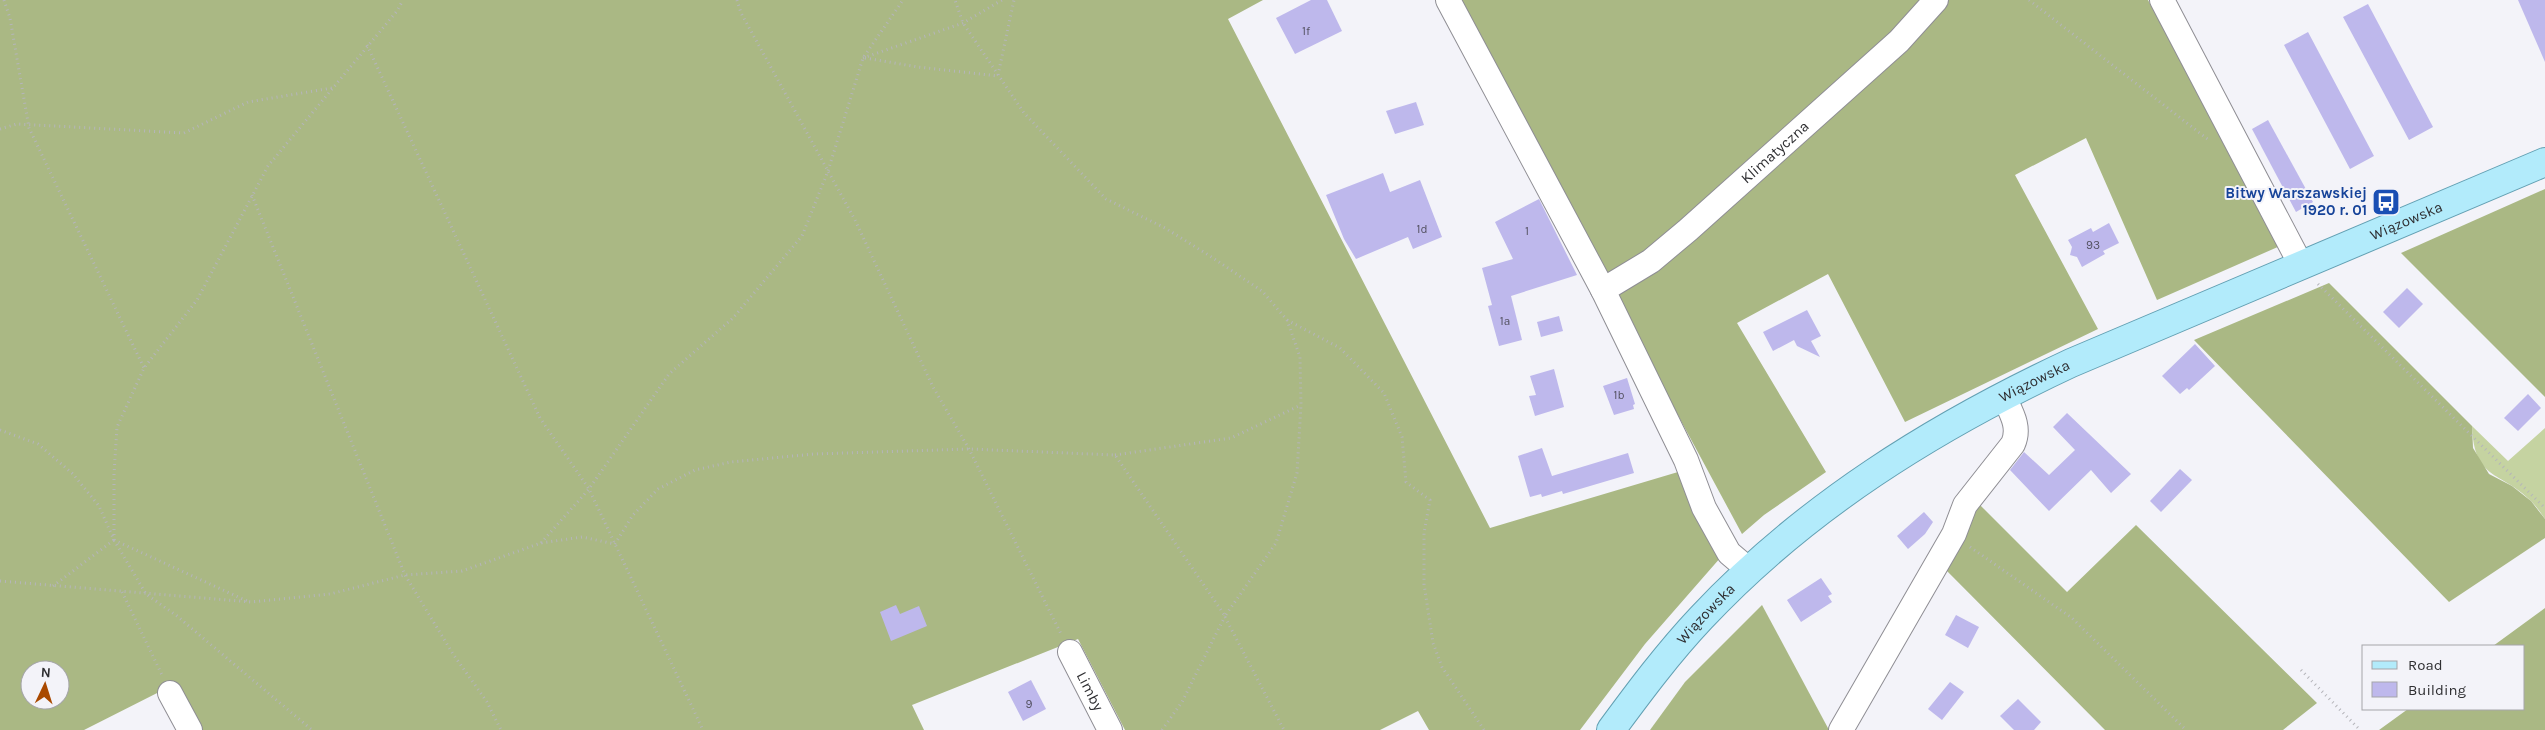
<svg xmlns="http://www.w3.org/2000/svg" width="2545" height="730" font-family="Karla,sans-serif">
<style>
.green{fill:#c5d3a1}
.forest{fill:#aab884;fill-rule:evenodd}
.building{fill:#beb8ec}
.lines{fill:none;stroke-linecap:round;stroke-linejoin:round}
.minor-casing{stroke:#8f8e94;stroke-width:26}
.major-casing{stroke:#63a0b3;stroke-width:30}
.path{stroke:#b5b5ba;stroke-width:3;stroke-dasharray:1 4;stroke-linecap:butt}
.minor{stroke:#fff;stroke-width:24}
.major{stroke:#b2ebfb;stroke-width:28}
.labels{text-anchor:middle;stroke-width:4;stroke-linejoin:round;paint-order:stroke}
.number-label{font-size:12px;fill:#535160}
.street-label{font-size:15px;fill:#2f2f32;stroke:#f3f3f9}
.transit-label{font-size:15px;font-weight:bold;fill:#164399;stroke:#f3f3f9;text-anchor:end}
</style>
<rect width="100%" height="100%" fill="#f3f3f9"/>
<path class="green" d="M2472,426L2508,461L2545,428V519C2541,513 2536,506 2531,501C2500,470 2474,481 2472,426Z"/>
<g class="forest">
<path d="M0,0H1263L1228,19L1490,528L1678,472L1721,557L1645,644L1580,730H1429L1418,711L1380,730H1125L1078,639L912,705L924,730H196L171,686L84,730H0ZM30,670H60V700H30Z"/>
<path d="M1454,0H2148L2280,246L2157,300L2086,138L2015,175L2098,329L1905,422L1828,274L1737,323L1826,472L1764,515L1742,534Z"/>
<path d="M2545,189V397L2401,253Z"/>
<path d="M2329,283L2472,426L2473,448L2489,474L2512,486L2531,501L2545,519V538L2449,602L2194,340Z"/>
<path d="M1979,504L2067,592L2136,525L2317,703L2283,730H2105L1944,568Z"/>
<path d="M1762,605L1829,730H1650L1685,682Z"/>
<path d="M2545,608V730H2379L2408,709H2524V646H2493Z"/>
</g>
<g class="building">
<path d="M1311,0H1327L1342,31L1295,54L1276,18Z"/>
<path d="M2518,0H2545V62Z"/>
<path d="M2368,4L2433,127L2409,140L2343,17Z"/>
<path d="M2308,32L2374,156L2350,169L2284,45Z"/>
<path d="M1416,102L1424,125L1395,134L1386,111Z"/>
<path d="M2268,120L2313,202L2296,212L2252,129Z"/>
<path d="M1383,173L1390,192L1420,180L1442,237L1413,249L1408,237L1356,259L1344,239L1326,195Z"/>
<path d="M1539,199L1577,275L1511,296L1522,340L1499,346L1488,306L1492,305L1482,268L1513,259L1495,222Z"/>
<path d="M2109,223L2119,243L2103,251L2105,254L2082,267L2077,257L2070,255L2072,247L2068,240L2091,228L2093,232Z"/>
<path d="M2407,288L2423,304L2399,328L2383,312Z"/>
<path d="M1807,310L1821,336L1811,341L1820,357L1797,346L1794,340L1773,351L1763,332Z"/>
<path d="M1559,316L1563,331L1541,337L1537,322Z"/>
<path d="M2195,344L2215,366L2189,390L2187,388L2180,394L2162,376Z"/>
<path d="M1554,369L1564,407L1535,416L1529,396L1536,395L1530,376Z"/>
<path d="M1627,378L1635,404L1633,405L1634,409L1614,415L1603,386Z"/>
<path d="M2528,394L2541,408L2518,431L2504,418Z"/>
<path d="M2067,413L2131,474L2111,493L2091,470L2049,511L2010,470L2024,452L2049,475L2075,450L2053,427Z"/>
<path d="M1542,448L1552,476L1628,453L1634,473L1563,494L1562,491L1542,497L1541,494L1530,497L1518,456Z"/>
<path d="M2180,469L2192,480L2161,512L2150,501Z"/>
<path d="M1924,512L1933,522L1925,534L1908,549L1897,536Z"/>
<path d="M1821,578L1832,594L1828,596L1832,602L1801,622L1787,600Z"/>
<path d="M896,605L900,614L919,606L927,626L891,641L880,612Z"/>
<path d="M1956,615L1979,627L1968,648L1945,635Z"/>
<path d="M1031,680L1046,709L1023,721L1008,692Z"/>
<path d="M1950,682L1964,692L1942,720L1928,709Z"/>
<path d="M2018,699L2041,722L2034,730H2014L2000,716Z"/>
</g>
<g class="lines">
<defs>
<g id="minor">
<path d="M1448,0L1603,290L1686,460L1704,508L1729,553L1749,570"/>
<path d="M2162,0L2301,265"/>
<path id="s1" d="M1603,290L1651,261L1688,230L1899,41L1936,0"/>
<path id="s2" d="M1070,652L1110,730"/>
<path d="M170,693L190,730"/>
<path d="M1841,730L1954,534L1965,505L2013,444C2021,426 2010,411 2003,395"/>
</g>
<g id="major">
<path id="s3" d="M1611,730C1639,692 1668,653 1701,618C1805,507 1934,427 2071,363L2545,162"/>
</g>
</defs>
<use href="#minor" class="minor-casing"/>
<use href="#major" class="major-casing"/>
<g class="path">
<path d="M4,0L10,18L29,128L144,368"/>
<path d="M737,0L741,13L855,220L933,387L969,449L1061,634"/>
<path d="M2029,0L2210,141"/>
<path d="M367,45L540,418L589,489L703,730"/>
<path d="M863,58L963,23L1002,0"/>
<path d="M865,58L918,67L998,76"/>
<path d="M998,75L1014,0"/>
<path d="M0,129L17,124L184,133L248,102L332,88"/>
<path d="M252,195L405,575L453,654L487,702L501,730"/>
<path d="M2318,284L2545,508"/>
<path d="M1287,320L1340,348L1384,393L1402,437L1406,482L1430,500L1424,533V584L1433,643L1442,667L1484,730"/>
<path d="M0,430L38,444L73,474L99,506L114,540L146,594L177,616L312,730"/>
<path d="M1115,455L1231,438L1301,405"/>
<path d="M114,540V474L117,427L144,368L197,300L268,166L397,11L403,0"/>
<path d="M114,540L247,601"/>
<path d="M541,543L589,489L669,374L733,318L802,236L828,171L863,58L903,0"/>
<path d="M615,544L633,515L658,489L695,470L731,462L814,454L969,449L1115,455L1225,616L1276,543L1297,473L1301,405L1300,357L1287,320L1262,291L1210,256L1165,228L1106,199L1024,113L963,23L955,0"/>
<path d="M1970,547L2072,618L2186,730"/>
<path d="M0,581L251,602L330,594L405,575L462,571L541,543L582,537L615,544"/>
<path d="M53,586L114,540"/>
<path d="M122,592L162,675"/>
<path d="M1225,617L1284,730"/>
<path d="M2301,670L2360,730"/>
<path d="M1162,730L1182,702L1225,616"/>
</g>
<use href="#minor" class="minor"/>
<use href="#major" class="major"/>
</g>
<defs>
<symbol id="bus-square" viewBox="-11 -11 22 22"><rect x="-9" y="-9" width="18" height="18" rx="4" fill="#1a4fb4" stroke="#f3f3f9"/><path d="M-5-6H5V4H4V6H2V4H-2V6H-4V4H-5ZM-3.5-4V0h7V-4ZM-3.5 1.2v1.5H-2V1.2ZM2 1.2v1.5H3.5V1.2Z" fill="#fff"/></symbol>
</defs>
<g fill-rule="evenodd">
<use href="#bus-square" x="2370" y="186" width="32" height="32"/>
</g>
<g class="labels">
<g class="number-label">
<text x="1306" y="35">1f</text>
<text x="1422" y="233">1d</text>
<text x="1527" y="235">1</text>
<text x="2093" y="249">93</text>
<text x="1505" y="325">1a</text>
<text x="1619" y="399">1b</text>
<text x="1029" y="708">9</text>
</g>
<g class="street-label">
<text dy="5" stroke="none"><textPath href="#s1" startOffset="221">Klimatyczna</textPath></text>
<text dy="5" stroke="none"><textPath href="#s3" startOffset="960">Wiązowska</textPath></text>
<text dy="5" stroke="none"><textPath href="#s3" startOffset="555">Wiązowska</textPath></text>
<text dy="5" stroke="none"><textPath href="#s3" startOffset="150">Wiązowska</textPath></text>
<text dy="5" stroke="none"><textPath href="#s2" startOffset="44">Limby</textPath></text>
</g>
<g class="transit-label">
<text x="2367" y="198">Bitwy Warszawskiej<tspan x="2367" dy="17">1920 r. 01</tspan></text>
</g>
</g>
<rect x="2362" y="645" width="162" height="65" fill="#f3f3f9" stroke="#a5a5a9"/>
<rect x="2372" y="661" width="25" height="8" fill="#b2ebfb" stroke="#a5a5a9"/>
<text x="2408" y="670" font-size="15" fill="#2f2f32">Road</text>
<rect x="2372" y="682" width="25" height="15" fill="#beb8ec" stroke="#a5a5a9"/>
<text x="2408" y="695" font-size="15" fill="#2f2f32">Building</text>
<g transform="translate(45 685) rotate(4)"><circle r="24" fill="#f3f3f9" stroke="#a5a5a9"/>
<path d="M0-4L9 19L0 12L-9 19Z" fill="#a94900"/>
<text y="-8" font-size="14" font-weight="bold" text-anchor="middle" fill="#2f2f32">N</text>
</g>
</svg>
